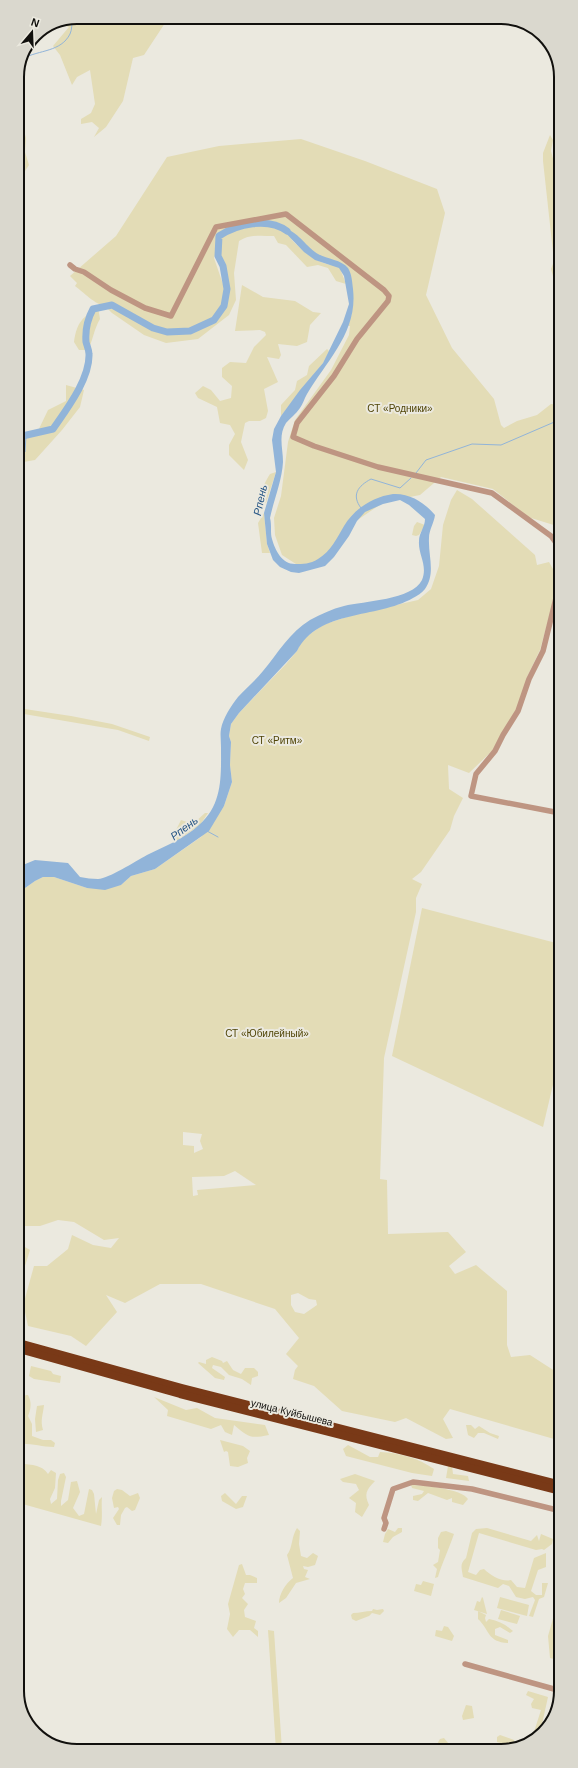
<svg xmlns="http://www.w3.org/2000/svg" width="578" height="1768" font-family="Helvetica,sans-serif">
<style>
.green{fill:#e3dcb6;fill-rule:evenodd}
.water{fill:#91b4d9}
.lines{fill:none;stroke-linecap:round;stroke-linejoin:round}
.stream{stroke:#91b4d9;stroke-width:1}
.river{stroke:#91b4d9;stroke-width:7}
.minor{stroke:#be9582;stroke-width:5.5}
.highway{stroke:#793917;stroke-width:8}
.labels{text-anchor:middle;stroke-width:4;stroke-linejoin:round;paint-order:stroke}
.park-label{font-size:10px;fill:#504507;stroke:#ebe9df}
.street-label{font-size:10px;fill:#11100d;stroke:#ebe9df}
.water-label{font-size:11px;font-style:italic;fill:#245484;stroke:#ebe9df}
.rim{fill:none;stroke:#11100d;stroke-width:2}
</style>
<rect width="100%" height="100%" fill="#ebe9df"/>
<g class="green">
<path d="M77,17H169L144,55L133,58L123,101L106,127L94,137L99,128L92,122L81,124V119L91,113L95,104L90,70L77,77L72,85L60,55L53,46L69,27L60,24Z"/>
<path d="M17,129L24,131L26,138L25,152L29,165L23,174L17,178Z"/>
<path d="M550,135L553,140L551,151L557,174H559V298L551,269L554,261L543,161V153Z"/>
<path d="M301,139L365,161L437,189L445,213L426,295L452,348L494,399L501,425L504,428L517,421L537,415L551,404L559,405L560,527L528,517L493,489L441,477L420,495L384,502L356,521L329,562L299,566L282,555L275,535L274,518L281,496L288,442L295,420L331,370L349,335L350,326H348L352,313L347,274L341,271L346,284L336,281L328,268L318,265L307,267L286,245L278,243L274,236C261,236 250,234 239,241L234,273L236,300L229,315L198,339L166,343L144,335L112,313L105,306C96,305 83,292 75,286L77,283L70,276L116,236L167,157L219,146ZM291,239L331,265C315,262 303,251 291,239ZM218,246C219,260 224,274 227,289L225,290L214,258Z"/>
<path d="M242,285L263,297L295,301L313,312L321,313L310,325L307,342L297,346L278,344L281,355L279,359L267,357L278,382L264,389L268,411L266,418L260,421H249L245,423L241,442L248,460L244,470L229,455V445L235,434L230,425L220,423L217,407L198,398L195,393L203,386L211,390L220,401L231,398L232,386L222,377V368L230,362L246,363L254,347L266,335L265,332L260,330L235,331Z"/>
<path d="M98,307L100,319C94,329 93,340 88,350H79L74,342C77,322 82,318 98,307Z"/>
<path d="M327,349L329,351L323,363L281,416V405L295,390L297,381L307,375L309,366Z"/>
<path d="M66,385L84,390L80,407L62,430L35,460L18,463V427L26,436L37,433L48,410L66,401Z"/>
<path d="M276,472L266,503L263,502C260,491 264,484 270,474Z"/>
<path d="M457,490L472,499L535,555L537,565L549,562L557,576L552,606L540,650L527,677L519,705L493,750L469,773L448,765L449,789L463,798L454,816L450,830L421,872L412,879L422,884L416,898V912L384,1058L380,1179L387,1180L388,1234L448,1232L466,1252L449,1266L455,1274L476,1265L507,1291V1345L511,1357L530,1355L561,1375V1441L450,1409L443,1419L453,1438L446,1439L406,1418L395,1422L342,1411L314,1386L293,1379L295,1370L298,1366L286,1354L299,1338L275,1309L201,1284H160L125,1303L106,1295L117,1312L86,1346L71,1336L28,1326L25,1312L23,1327L19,1329V1315L23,1310H25L24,1302L34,1266H47L68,1249L72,1235L93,1245L111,1248L119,1238L104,1240L74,1222L58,1220L40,1226H18V893L35,881L43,877H54L87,888L121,885L131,876L155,869L201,837L224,806L232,782L230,765L231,742L229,736L231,724L239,713L286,664L297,651L302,640L317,629L325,624L356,614L418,600L431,589L439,566L443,525L451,500ZM183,1132L202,1134L200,1141L203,1149L194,1153V1146L183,1145ZM235,1171L256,1185L197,1190L198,1195L193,1196L192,1177L224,1176ZM298,1293L309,1299L316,1300L317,1305L304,1314L295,1312L291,1305V1295Z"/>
<path d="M264,513L267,544L270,553H262L258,523Z"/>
<path d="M417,522L425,525L419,535L416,536L412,535L414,526Z"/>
<path d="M18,708L71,716L112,724L150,737L149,741L118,730L18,713Z"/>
<path d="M205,813H208L200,825L177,841L174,834L181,820L193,824Z"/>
<path d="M422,908L560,944V1055L543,1127L392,1056Z"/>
<path d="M18,1243L30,1250L19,1285Z"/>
<path d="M212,1357L222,1361L223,1363L227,1361L233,1370L241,1374L245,1368H254L258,1372V1376L252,1378L251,1385L242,1379L229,1375L221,1367L213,1365L212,1368L225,1377L224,1380L215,1378L198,1363L199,1362L206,1364V1360Z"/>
<path d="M31,1366L51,1371L53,1374L61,1376L60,1383L34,1379L29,1376Z"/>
<path d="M26,1395H28C32,1402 31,1409 28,1416L32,1424V1436L43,1440H51L55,1443L54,1447C41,1447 31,1443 19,1444V1433L22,1429L23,1425L19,1423V1414L23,1397Z"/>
<path d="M154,1397L186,1410L197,1408L215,1418L265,1425L269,1435C249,1439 249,1437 234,1425L232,1435L225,1432L221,1425L211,1429L167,1416L168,1410Z"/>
<path d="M44,1405C43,1415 40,1420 43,1430L36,1432L35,1419L37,1406Z"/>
<path d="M466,1425H471L475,1429L479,1426L490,1433L499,1436L498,1439L484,1433H478L474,1438L468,1435Z"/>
<path d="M220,1440L243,1446L250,1451L247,1458L248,1463L238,1467L230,1466L228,1452L226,1451L224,1452Z"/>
<path d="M348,1445L370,1457H378L380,1452C400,1453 418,1458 434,1469L432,1476L412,1473L346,1456L343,1449Z"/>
<path d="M19,1463C29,1465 42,1464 48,1474L51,1470L56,1473L55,1488L50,1499L51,1504L57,1499L58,1480L60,1474L64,1473L66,1477L61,1501V1506L68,1500L71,1482L77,1481L80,1492L73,1508L79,1516L84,1514L89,1489L92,1490L94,1494L96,1514L99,1500L102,1497C101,1507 103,1515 101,1526L19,1503Z"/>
<path d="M448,1466H452L453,1474L468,1476L469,1481L446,1478Z"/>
<path d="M355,1474L375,1481C366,1490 364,1494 369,1505L362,1517L355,1512L356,1503L349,1498L359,1490L356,1484L343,1482L340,1479Z"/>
<path d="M411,1485C423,1485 462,1489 468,1499L463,1505L452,1502V1498L447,1500L428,1493L418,1501L413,1500V1496L422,1494L424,1491L412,1488Z"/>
<path d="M117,1489L122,1490L130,1496L138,1493L140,1498L135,1510L132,1511L127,1507L125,1508L121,1515L120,1525H117L113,1518L119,1509L118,1507L114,1508L112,1498L114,1491Z"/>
<path d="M225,1493L236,1504L242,1496H247L243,1507L236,1509L222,1501L221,1496Z"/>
<path d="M297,1528L300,1531L299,1544L301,1556L307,1558L313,1553L318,1556L315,1565L308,1567L303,1566L304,1569L308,1570L305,1577L310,1579L296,1583L286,1598L279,1603C279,1594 286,1583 293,1578L287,1555C293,1547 291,1537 297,1528Z"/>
<path d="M398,1528H402V1532L393,1537L388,1543L383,1542L385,1534L388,1529L395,1532Z"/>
<path d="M487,1528L531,1541L537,1535L539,1541L541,1534L553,1539L552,1544L544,1550L542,1549L536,1550L479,1533L468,1572L476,1575L480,1570L484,1569C491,1576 502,1582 511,1580L517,1587L525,1588L534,1558L546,1553V1567L538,1570L531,1591L536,1595H542V1583H548L544,1597L539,1599L533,1617L529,1616L535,1600L533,1597L525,1599L516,1597L509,1586L503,1584L498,1588L463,1577C462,1569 459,1564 466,1558L472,1533L476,1529Z"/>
<path d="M446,1531L454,1534C449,1549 442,1563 438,1577L435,1578L437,1569L433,1565L438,1562L440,1550L438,1548V1538L441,1532Z"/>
<path d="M242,1564L246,1575H250L257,1578V1583H245L243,1589L245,1594L242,1598L248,1604L244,1610L245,1617L256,1621L254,1628L258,1631V1637L250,1630H239L233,1637L227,1629L230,1614L228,1604L239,1565Z"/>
<path d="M423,1581L434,1584L431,1596L414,1591L416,1584L421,1585Z"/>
<path d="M561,1583V1617L554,1641L561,1644V1661L550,1658L548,1636L556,1608L554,1604Z"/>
<path d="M482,1597L483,1598L487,1614L474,1610L477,1601L480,1602Z"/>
<path d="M500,1597L529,1605L527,1616L497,1608Z"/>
<path d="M373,1609L377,1610L383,1609L384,1611L380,1615L372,1613L369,1616L356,1621L352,1619L351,1615L353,1613C360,1613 365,1611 372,1611Z"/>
<path d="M501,1610L520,1616L517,1624L498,1619Z"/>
<path d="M478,1611L486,1615L485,1618L486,1622L489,1619C499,1621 505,1624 513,1631L510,1633L500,1627L495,1629V1635L508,1640V1643C487,1642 490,1630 478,1619Z"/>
<path d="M444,1626L448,1627L454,1636L452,1641L435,1636L436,1630L442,1631Z"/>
<path d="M268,1630L274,1631L282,1750H276Z"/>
<path d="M528,1691L548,1697L540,1733L532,1738L541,1710L532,1708L531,1704L534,1699L526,1695Z"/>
<path d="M466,1705L472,1706L474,1718L463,1720L462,1716Z"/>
<path d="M500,1735L514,1740V1742L523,1745L518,1748L497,1742V1737Z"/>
<path d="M444,1738L453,1749H440C437,1745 437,1743 440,1739Z"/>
</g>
<g class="water">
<path d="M279,226C299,232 301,241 315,252C324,259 341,259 348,268C352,275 352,281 353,289C358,332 327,360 307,394C304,399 303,404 300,408C296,414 290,418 286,423C278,436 283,448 283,462C282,481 274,499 270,518C272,525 270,533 272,539C275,550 282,564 295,564C303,564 310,564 318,559C331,551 337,538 344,526C355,508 373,497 393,494C410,493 425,503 435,515C434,523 429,530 429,538C428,556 436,573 425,589C422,593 417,596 413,598C376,619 319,609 297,651L239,713L231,724L229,736L231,742L230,765L232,782L224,806L209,831L155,869L131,876L121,885L105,890L87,888L54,877H43L35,881L18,893V867L35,860L68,863L80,877C86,878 92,879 98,879C110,878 134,862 147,855C165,846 184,839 199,825C223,804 221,776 221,747C221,741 220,734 221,729C223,718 231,706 238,697C246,688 256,680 263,671C278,653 290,632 310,620C321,614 332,609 344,606C364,601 412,600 422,580C428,565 418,555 419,541C419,533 425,527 425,519L409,505L400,500L383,504L365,512L357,521L349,536L334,557L325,566L299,573L291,572L280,567L273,560L267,544L264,513L276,472L272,440L274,429L281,416L300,390L323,363L343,322L349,304L344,276L339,268L315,260L304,252Z"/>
<path d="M18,1245L25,1250V1256L18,1273Z"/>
</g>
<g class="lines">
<g class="stream">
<path d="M24,58C39,50 61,52 70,34C72,30 72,23 72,19"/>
<path d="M18,458L25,452L26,436"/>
<path d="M416,473L426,460L472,444L501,445L559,420"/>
<path d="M361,508C351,495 358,486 371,479L400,488L411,478"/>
<path d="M207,831L218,837"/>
</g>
<path class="river" d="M18,437L53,429C66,410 90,379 89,354C89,350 87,346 86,342C85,329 87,320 93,309L112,305L153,328L167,332L190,331L214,320L224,306L227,289L223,266L218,256L219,236C237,224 268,217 287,231"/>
<g class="minor">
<path d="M70,265L75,269L84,272L111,290L145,308L171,316L216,227L286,214L384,290L389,296L388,301L357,339L334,376L297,423L293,437L314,446L378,467L492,493L551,536L559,547L560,554"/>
<path d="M560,568L558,590L543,651L529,679L518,711L503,735L495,751L476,774L471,796L560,813"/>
<path d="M384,1529L386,1523L384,1518L393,1489L413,1482L472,1489L561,1511"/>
<path d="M465,1664L561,1691"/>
</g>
<g class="highway">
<path d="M19,1343L182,1388L561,1485"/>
<path d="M19,1349L180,1394L561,1491"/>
</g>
</g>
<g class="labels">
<g class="park-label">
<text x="400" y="412">СТ «Родники»</text>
<text x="277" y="744">СТ «Ритм»</text>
<text x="267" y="1037">СТ «Юбилейный»</text>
</g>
<g class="street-label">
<text transform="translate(292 1412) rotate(14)" y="4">улица Куйбышева</text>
</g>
<g class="water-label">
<text transform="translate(260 500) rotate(-78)" y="4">Рпень</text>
<text transform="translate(184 828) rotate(-37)" y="4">Рпень</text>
</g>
</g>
<path d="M0 0H578V1768H0ZM77 24H501A53 53 0 0 1 554 77V1691A53 53 0 0 1 501 1744H77A53 53 0 0 1 24 1691V77A53 53 0 0 1 77 24Z" fill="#dad8ce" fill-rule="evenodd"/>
<path class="rim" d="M77 24H501A53 53 0 0 1 554 77V1691A53 53 0 0 1 501 1744H77A53 53 0 0 1 24 1691V77A53 53 0 0 1 77 24Z"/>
<g transform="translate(32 32) rotate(19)" stroke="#ebe9df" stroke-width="3" paint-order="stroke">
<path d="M0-3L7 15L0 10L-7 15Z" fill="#11100d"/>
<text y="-6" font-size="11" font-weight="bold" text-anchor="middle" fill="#11100d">N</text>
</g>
</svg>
